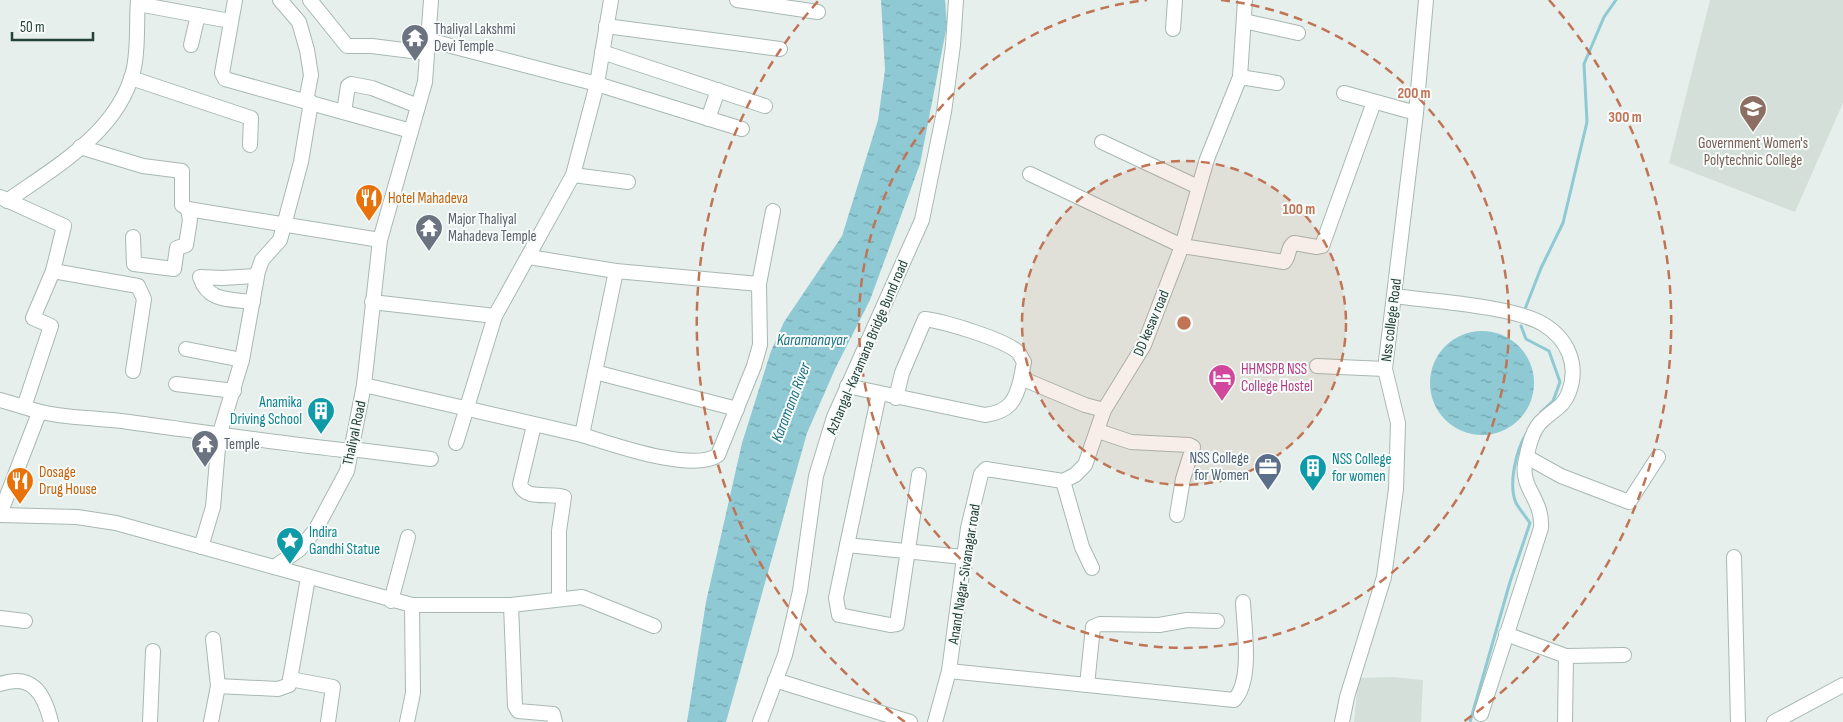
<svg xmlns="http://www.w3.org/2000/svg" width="1843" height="722" font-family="'Sofia Sans Condensed',sans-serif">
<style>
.built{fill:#d4dfda}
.water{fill:url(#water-ripples)}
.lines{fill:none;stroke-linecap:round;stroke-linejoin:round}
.stream{stroke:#8ec9d4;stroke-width:3}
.minor-casing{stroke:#a8b8b2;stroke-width:16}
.minor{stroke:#fff;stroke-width:14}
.ring{fill:none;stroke:#c07456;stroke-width:2.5;stroke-dasharray:9 6}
.labels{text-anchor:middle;stroke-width:4;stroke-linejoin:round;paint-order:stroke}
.worship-label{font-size:15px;fill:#5b616d;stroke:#f7fbf9;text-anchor:start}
.education-label{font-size:15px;fill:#785e54;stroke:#f7fbf9}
.food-label{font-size:15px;fill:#c56008;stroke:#f7fbf9;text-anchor:start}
.street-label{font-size:15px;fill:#24423a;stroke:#f7fbf9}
.hotel-label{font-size:15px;fill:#b23c85;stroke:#f7fbf9;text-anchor:start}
.culture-label{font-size:15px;fill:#0d838f;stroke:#f7fbf9;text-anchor:start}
.service-label{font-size:15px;fill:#4e5e75;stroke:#f7fbf9;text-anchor:end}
.water-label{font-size:16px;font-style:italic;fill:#1c6f80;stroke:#f7fbf9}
.centre{fill:#c07456;stroke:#f7fbf9;stroke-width:2.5}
.ring-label{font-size:15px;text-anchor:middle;font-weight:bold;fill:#c07456;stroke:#f7fbf9;stroke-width:4;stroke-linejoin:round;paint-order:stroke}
</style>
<defs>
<pattern id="water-ripples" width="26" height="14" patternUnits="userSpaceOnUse" patternTransform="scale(1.25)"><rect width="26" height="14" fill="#8ec9d4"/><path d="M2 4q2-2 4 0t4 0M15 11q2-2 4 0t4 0" fill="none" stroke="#74a5ad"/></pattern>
</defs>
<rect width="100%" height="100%" fill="#e6efeb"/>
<g class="built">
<path d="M1710,0H1843V103L1795,212L1669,163Z"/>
<path d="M1392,677L1423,680L1421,722H1354L1358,678Z"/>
</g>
<g class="water">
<path d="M881,0H945L947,25L920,164L870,300L836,367L807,433L726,722H687L706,602L742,443L771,351L784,322L842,236L878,120L885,70Z"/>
<circle cx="1482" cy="383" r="52"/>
</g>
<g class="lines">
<g class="stream">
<path d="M1525,309L1541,268L1563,223L1587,122L1584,64L1604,17L1616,0"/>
<path d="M1521,326L1526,339L1549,351L1560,382L1553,401L1541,412"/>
<path d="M1470,722L1510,582L1530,523C1526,517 1520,510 1516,503C1508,484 1516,451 1526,434"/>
</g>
<defs>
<g id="minor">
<path d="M235,0L222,73L225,79L411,131"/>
<path d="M280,0L299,22L307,50L311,75L306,101"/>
<path d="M310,0L347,46H372L427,53"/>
<path d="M737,0L818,12"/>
<path d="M138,4L230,21"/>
<path d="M1244,21L1298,33"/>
<path d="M606,26L780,49"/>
<path d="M1173,29L1175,0"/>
<path d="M428,40L597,84L611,0"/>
<path d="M191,45L198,15"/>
<path d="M602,52L765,106"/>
<path d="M1240,77L1277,83"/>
<path d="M131,78L251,118L250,145"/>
<path d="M1344,93L1416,113"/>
<path d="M344,112L348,86L351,84L372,88L418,106"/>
<path d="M708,119L718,90"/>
<path d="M1102,142L1198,187"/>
<path d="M80,147L143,166L182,171V205L188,209L380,240"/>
<path d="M1030,174L1182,246L1284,262C1290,256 1287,247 1294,243L1317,247L1322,246L1374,102"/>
<path d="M573,175L628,182"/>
<path d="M0,197L64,226L53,271L33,318L51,326L24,407C57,419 95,417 129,422C203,432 277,443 351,451"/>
<path d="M7,201C55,167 117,133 133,72C139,49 136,24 138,0"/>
<path d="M133,237L134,264L174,269L177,248L186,245L190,220L188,209"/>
<path d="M529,257L616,271L759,284"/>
<path d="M53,271L138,286L144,299L133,371"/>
<path d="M1394,296C1431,301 1513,306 1543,324C1568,339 1579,365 1569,392C1564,406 1555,409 1544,419C1532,428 1528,449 1525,464C1521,489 1543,499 1541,528L1481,714"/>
<path d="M253,302C229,299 208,302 200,277L222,278L257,276"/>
<path d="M372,302L495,316"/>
<path d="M186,349L242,360"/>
<path d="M1317,366L1385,369"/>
<path d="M595,372L737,409"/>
<path d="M176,384L234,391"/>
<path d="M364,385L582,435L616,271"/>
<path d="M847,386L985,415C1009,412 1016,401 1021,378L1085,405L1104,410"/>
<path d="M896,398L902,373L925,319C946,322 1003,339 1018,352C1020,354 1022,359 1024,362L1021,378"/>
<path d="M0,400L24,407"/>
<path d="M534,425L520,484C525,501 550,492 564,497L559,531V599"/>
<path d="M1098,431L1131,442L1189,445L1193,447L1183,479L1177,515"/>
<path d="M582,435C612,444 692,473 718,455L754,366L760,345L759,284L773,211"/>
<path d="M456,443L495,316L573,175L597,84L742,129"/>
<path d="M351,449L431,459"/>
<path d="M1527,457L1561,476L1629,502L1658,457"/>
<path d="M919,475L897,624L890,625L839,615L836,598L847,545L963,557"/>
<path d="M1063,481L1082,547L1092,568"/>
<path d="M0,514L39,413"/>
<path d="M0,515L77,517L116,523L274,567L299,550L316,529L347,471L364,385L380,240L425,82L431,0"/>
<path d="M847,545L879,394"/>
<path d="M201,547L213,507L219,436L242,360L258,271L262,260L280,240L301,162L311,102"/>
<path d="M1734,557L1738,722"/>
<path d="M274,567L412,605L413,693L407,722"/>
<path d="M391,601L408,537"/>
<path d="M412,605H511L582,597L654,626"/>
<path d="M511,605L515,706L518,711L553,714L555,722"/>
<path d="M0,618L25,621"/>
<path d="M1506,634L1566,656L1565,722"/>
<path d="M213,639L218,686"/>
<path d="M1566,656L1624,655"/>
<path d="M949,671L1234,700C1253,681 1244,628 1243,602"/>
<path d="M290,679L333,687L328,722"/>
<path d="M775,680L910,722"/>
<path d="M0,684C32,673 44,693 51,722"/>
<path d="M1087,685L1093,627L1100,624L1159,625L1187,620L1217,621"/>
<path d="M150,722L153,651"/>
<path d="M211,722L218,686L278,689L289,685L308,578"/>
<path d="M760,722L785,655L800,591L816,476L834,417L922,220L944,112L953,45L956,0"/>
<path d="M935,722L949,671L968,528L981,474L986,469L1063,481L1075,475L1085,465L1104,410L1144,345L1182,246L1207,159L1240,77L1245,0"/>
<path d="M1342,722L1347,697L1384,577L1396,489L1398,423L1385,369L1416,113L1426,0"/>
<path d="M1774,722L1843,685"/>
</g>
</defs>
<use href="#minor" class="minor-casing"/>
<use href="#minor" class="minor"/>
</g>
<circle cx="1184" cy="323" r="162" fill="#c07456" fill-opacity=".12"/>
<g class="ring">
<circle cx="1184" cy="323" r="162"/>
<path d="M1221 0A325 325 0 1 1 1147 0"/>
<path d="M905 722A487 487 0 0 1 819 0M1549 0A487 487 0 0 1 1463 722"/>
</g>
<defs>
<symbol id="temple-pin" viewBox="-11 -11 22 30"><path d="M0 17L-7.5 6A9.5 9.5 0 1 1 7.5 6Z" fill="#6b7280" stroke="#f7fbf9"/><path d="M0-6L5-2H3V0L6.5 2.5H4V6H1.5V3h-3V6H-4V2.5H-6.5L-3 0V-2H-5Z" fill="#fff"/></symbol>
<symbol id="university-pin" viewBox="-11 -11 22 30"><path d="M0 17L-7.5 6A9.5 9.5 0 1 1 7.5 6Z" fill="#8d6e63" stroke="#f7fbf9"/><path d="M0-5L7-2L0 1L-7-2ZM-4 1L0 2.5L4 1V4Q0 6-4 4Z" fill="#fff"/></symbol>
<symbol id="restaurant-pin" viewBox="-11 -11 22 30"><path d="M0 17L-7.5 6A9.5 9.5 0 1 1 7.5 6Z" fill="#e8710a" stroke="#f7fbf9"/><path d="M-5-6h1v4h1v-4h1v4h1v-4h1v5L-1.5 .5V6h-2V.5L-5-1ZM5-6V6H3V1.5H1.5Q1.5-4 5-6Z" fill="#fff"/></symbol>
<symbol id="hotel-pin" viewBox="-11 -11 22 30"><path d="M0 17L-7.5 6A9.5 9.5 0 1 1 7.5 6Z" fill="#d1479c" stroke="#f7fbf9"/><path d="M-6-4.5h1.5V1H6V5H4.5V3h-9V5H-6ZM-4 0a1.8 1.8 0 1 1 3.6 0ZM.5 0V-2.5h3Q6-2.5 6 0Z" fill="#fff"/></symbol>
<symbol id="building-pin" viewBox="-11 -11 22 30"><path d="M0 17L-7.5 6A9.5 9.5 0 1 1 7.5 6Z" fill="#0f9aa8" stroke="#f7fbf9"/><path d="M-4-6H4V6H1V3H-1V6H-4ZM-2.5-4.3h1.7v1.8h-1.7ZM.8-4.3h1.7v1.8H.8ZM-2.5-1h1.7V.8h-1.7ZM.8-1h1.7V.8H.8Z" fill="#fff"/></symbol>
<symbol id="office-pin" viewBox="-11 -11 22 30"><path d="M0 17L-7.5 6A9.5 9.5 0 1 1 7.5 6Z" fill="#5c6f8a" stroke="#f7fbf9"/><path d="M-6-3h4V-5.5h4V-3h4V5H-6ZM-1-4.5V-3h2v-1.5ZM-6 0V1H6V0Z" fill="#fff"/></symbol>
<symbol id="sight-pin" viewBox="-11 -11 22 30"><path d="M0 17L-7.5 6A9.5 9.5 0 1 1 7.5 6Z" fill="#0f9aa8" stroke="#f7fbf9"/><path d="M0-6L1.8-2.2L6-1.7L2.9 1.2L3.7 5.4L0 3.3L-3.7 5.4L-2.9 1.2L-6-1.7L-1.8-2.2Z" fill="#fff"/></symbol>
</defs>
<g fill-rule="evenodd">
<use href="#temple-pin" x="399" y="22" width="32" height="43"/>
<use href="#university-pin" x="1737" y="93" width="32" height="43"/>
<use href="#restaurant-pin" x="353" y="182" width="32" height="43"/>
<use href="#temple-pin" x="413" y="212" width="32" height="43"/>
<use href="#hotel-pin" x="1206" y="362" width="32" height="43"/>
<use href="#building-pin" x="305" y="395" width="32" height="43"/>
<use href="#temple-pin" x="189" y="428" width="32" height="43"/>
<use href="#office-pin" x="1252" y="451" width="32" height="43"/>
<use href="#building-pin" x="1297" y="452" width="32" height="43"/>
<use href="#restaurant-pin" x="4" y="465" width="32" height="43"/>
<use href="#sight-pin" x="274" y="525" width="32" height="43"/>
</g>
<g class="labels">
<g class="worship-label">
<text x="434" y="34">Thaliyal Lakshmi<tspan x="434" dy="17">Devi Temple</tspan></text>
<text x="448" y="224">Major Thaliyal<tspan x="448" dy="17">Mahadeva Temple</tspan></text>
<text x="224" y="449">Temple</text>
</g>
<g class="education-label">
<text x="1753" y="148">Government Women's<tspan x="1753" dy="17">Polytechnic College</tspan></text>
</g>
<g class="food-label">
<text x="388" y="203">Hotel Mahadeva</text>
<text x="39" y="477">Dosage<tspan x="39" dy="17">Drug House</tspan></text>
</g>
<g class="street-label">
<text transform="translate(1391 320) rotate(-83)" y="5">Nss college Road</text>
<text transform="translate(1151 323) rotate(-67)" y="5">DD kesav road</text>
<text transform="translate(867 347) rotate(-67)" y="5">Azhangal-Karamana Bridge Bund road</text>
<text transform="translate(354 433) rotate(-78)" y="5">Thaliyal Road</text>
<text transform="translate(964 574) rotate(-81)" y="5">Anand Nagar-Sivanagar road</text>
</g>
<g class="hotel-label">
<text x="1241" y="374">HHMSPB NSS<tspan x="1241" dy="17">College Hostel</tspan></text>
</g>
<g class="culture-label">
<text x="302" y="407" text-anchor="end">Anamika<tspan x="302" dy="17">Driving School</tspan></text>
<text x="1332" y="464">NSS College<tspan x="1332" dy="17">for women</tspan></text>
<text x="309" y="537">Indira<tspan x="309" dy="17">Gandhi Statue</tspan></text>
</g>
<g class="service-label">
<text x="1249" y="463">NSS College<tspan x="1249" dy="17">for Women</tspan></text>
</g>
<g class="water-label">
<text x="812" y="345">Karamanayar</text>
<text transform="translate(790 402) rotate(-69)" y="6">Karamana River</text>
</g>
</g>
<circle cx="1184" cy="323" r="8" class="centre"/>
<g class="ring-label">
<text x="1414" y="98">200 m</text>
<text x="1625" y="122">300 m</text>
<text x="1299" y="214">100 m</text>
</g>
<path d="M12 32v8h81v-8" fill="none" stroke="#24423a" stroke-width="2.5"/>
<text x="20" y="32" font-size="15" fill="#24423a" stroke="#f7fbf9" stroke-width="4" paint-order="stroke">50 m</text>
</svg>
